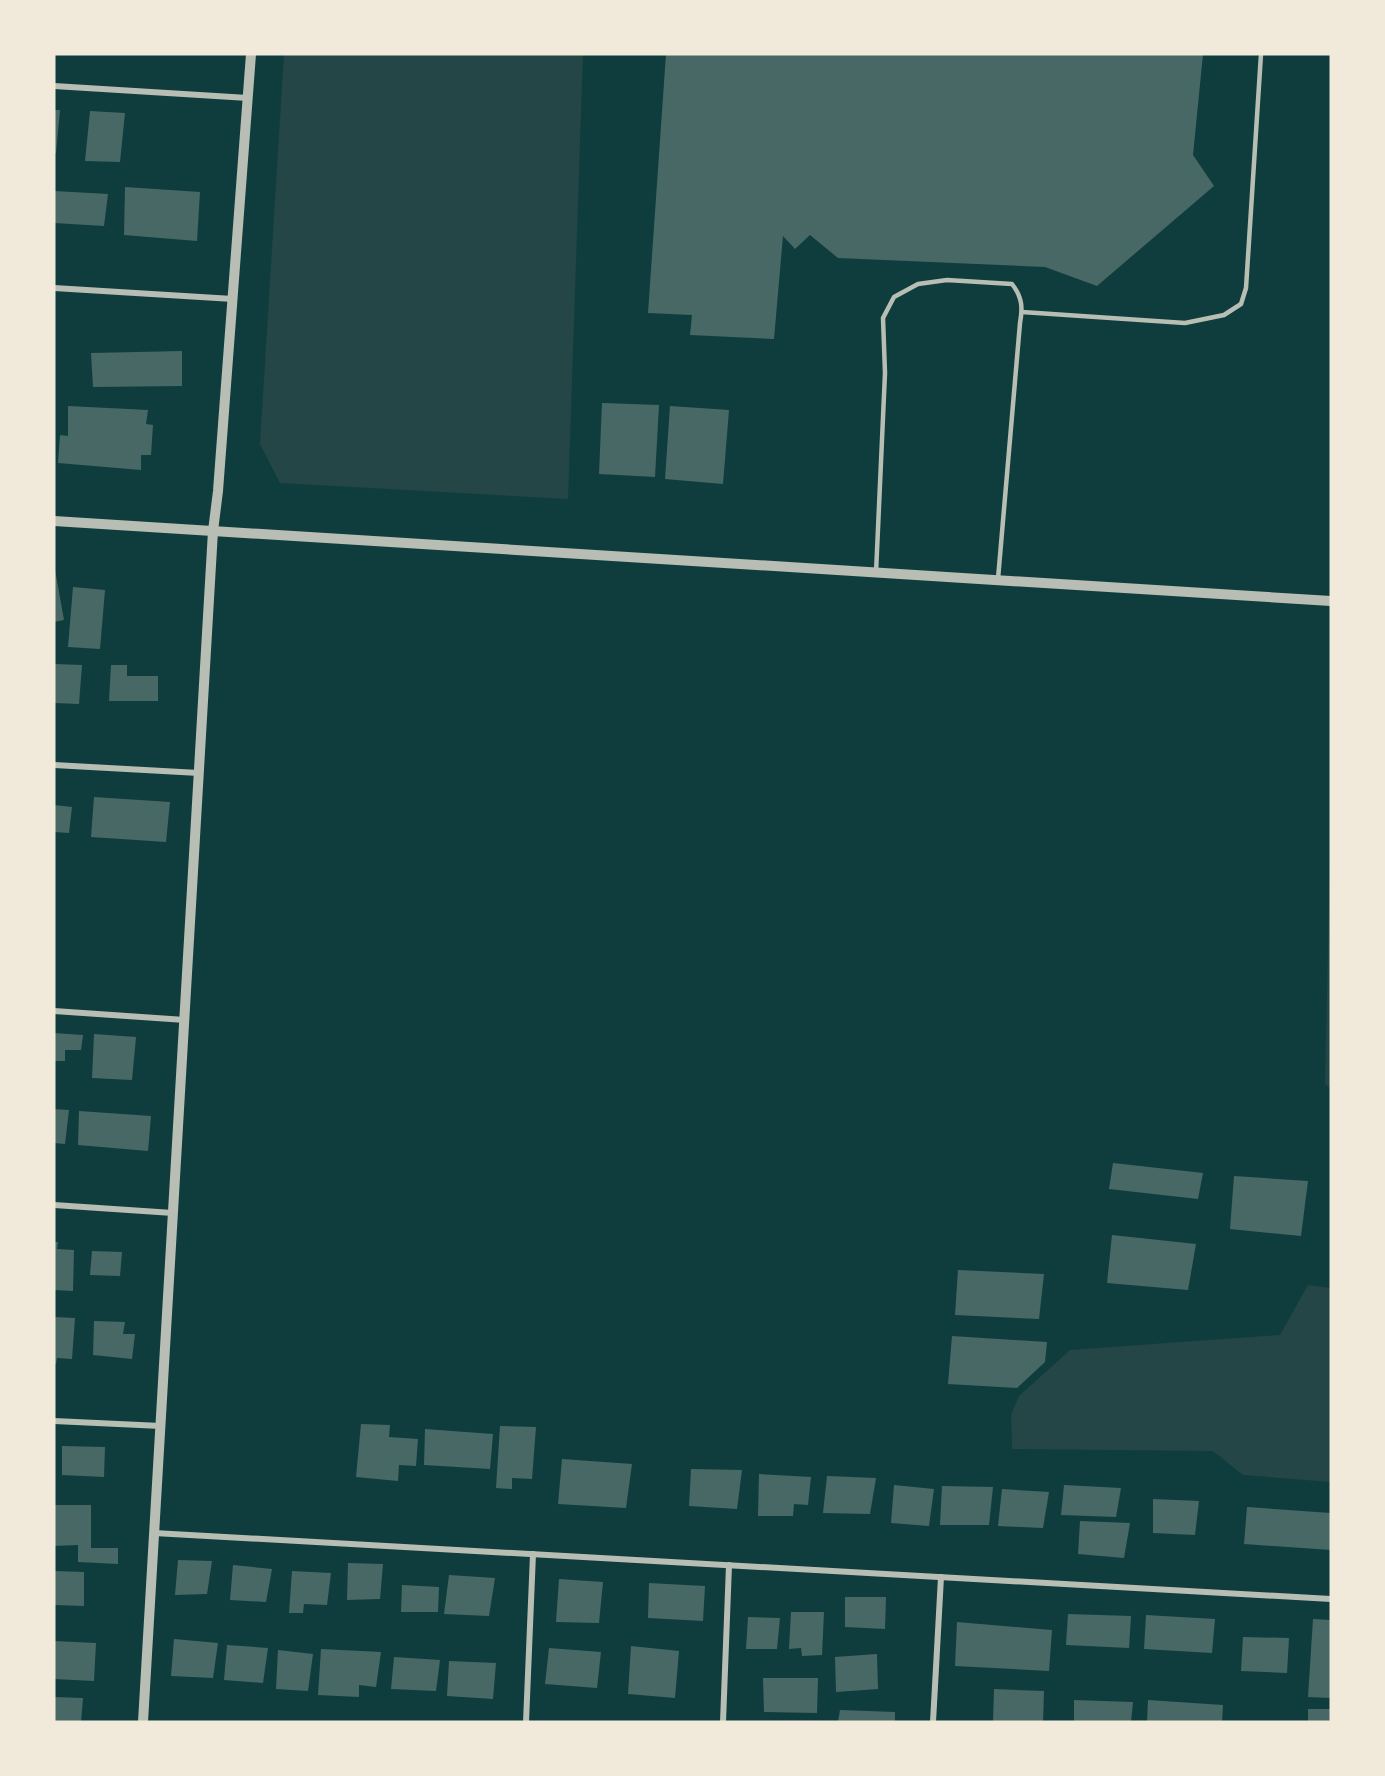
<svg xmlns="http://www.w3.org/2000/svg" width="1385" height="1776" font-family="Rubik,sans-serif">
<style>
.green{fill:#244646}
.building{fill:#486865}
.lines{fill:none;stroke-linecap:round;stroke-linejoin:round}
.service{stroke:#b8beb3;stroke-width:4.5}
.minor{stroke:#b8beb3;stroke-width:6}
.tertiary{stroke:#b8beb3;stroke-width:10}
</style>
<rect width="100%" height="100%" fill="#0f3d3e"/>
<g class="green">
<path d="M284,54H583L568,499L280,483L260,444Z"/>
<path d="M1330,861H1331V1089L1325,1084Z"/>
<path d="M1308,1285L1331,1288V1482L1243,1475L1213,1451L1012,1449L1011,1415L1019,1396L1070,1350L1280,1335Z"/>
</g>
<g class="building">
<path d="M666,54H1203L1193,155L1214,186L1097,286L1045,267L838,258L810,235L795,249L783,236L774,339L690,335L692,315L648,313Z"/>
<path d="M54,110H60L56,153H54Z"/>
<path d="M90,111L125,113L120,162L85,161Z"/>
<path d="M125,187L200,192L197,241L124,235Z"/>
<path d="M54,191L108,194L104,226L54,223Z"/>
<path d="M182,351V386L93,387L91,353Z"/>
<path d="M602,403L659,405L655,477L599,474Z"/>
<path d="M68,406L148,410L146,424L153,425L151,455H141V470L58,463L60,435L68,436Z"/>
<path d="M670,406L729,410L723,484L665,479Z"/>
<path d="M54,564L64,620L54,622Z"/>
<path d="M73,587L105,590L100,649L68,647Z"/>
<path d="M54,664L82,665L79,704L54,703Z"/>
<path d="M111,665H127V676H158V701H109Z"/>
<path d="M94,797L170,802L166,842L91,837Z"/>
<path d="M54,805L72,807L69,833L54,832Z"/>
<path d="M54,1033L83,1035L81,1050H65V1061H54Z"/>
<path d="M94,1034L136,1037L132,1080L92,1078Z"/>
<path d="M54,1109L69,1110L65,1144L54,1143Z"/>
<path d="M79,1111L151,1116L148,1151L78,1145Z"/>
<path d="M1113,1163L1203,1173L1198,1199L1109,1189Z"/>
<path d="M1234,1176L1308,1181L1301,1236L1230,1229Z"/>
<path d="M1112,1235L1196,1244L1188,1290L1107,1283Z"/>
<path d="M54,1242H58L57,1249L74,1250L73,1291L54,1290Z"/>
<path d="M92,1251L122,1252L120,1276L90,1275Z"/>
<path d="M958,1270L1044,1274L1039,1319L955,1315Z"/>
<path d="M54,1317L75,1318L72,1359L57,1358L56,1364H54Z"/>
<path d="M94,1321L125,1322L123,1334H135L132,1359L93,1355Z"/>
<path d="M952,1336L1047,1342L1045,1362L1017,1388L948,1384Z"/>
<path d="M361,1424L390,1425L389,1437L418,1439L416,1466L399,1465L398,1481L356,1477Z"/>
<path d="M500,1426L536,1427L532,1479L512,1478V1489L496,1488Z"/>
<path d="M425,1429L493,1434L490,1469L424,1465Z"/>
<path d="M62,1446L105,1447L104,1477L62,1475Z"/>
<path d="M562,1459L632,1464L626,1508L558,1504Z"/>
<path d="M691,1469L742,1470L737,1509L689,1506Z"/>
<path d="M759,1474L811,1477L808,1505L794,1504L793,1516H758Z"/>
<path d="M827,1476L876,1478L870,1514L823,1513Z"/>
<path d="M894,1485L934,1489L929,1526L891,1523Z"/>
<path d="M1064,1485L1121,1488L1116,1517L1061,1515Z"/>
<path d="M942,1486L993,1487L989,1525H940Z"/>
<path d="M1002,1489L1049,1492L1043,1528L998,1526Z"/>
<path d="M1153,1499L1199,1501L1195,1535L1153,1533Z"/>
<path d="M54,1505H91V1548H118V1564L78,1562V1545L54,1546Z"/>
<path d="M1247,1507L1331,1513V1550L1244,1544Z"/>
<path d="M1080,1521L1130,1523L1124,1558L1078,1554Z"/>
<path d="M178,1560L212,1561L207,1594L175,1595Z"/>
<path d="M348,1563L383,1564L380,1599L347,1600Z"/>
<path d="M233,1565L272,1569L266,1602L230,1600Z"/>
<path d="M54,1571L84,1572V1606L54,1605Z"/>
<path d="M292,1571L331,1573L327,1605L304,1604L303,1613H289Z"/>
<path d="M449,1575L495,1578L489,1616L444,1614Z"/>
<path d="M559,1579L603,1582L599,1623L556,1622Z"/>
<path d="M649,1583L705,1586L703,1621L648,1618Z"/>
<path d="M402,1585L439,1587L438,1612H401Z"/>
<path d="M845,1597H886L885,1629L845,1627Z"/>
<path d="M791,1612H824L822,1655L802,1656L801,1648L789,1649Z"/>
<path d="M1068,1614L1131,1616L1129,1648L1066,1645Z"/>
<path d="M1146,1615L1215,1619L1212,1653L1144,1649Z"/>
<path d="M748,1617L780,1618L777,1649H746Z"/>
<path d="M1313,1619L1331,1620V1698L1308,1697Z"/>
<path d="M957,1622L1052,1630L1049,1671L955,1666Z"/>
<path d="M1243,1637L1289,1638L1287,1673L1241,1671Z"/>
<path d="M174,1639L218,1643L213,1678L171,1676Z"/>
<path d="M54,1641L96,1643L94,1681L54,1679Z"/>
<path d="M227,1645L268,1648L263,1683L224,1680Z"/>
<path d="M631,1646L679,1651L675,1698L628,1694Z"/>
<path d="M549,1648L601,1652L597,1688L545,1684Z"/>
<path d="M321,1649L381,1652L376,1687L359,1685V1697L318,1695Z"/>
<path d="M278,1650L313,1654L308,1691L276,1689Z"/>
<path d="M877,1654L878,1689L836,1692L835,1657Z"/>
<path d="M394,1657L440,1660L436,1691L391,1689Z"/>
<path d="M449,1661L496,1663L493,1699L447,1696Z"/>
<path d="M763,1678H818L817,1713L764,1712Z"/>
<path d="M994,1689L1044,1691L1043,1722H993Z"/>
<path d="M54,1697L83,1698L81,1722H54Z"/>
<path d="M1074,1700L1133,1702L1131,1722H1074Z"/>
<path d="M1148,1700L1223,1705L1222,1722H1147Z"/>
<rect x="1308" y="1709" width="23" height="13"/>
<path d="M840,1710L895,1712V1722H838Z"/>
</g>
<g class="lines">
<g class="service">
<path d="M1022,312L1185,323L1224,315L1241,304L1246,288L1261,54"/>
<path d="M876,573L885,373L883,318L894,297L918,284L947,280L1012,284C1022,297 1023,307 1020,323L998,579"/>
</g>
<g class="minor">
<path d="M54,86L248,98"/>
<path d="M54,288L233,299"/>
<path d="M54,765L199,773"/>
<path d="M54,1011L185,1020"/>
<path d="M54,1205L173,1213"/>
<path d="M54,1421L161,1426"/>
<path d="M154,1533L1331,1599"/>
<path d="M526,1722L533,1554"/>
<path d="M723,1722L729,1565"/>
<path d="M933,1722L941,1577"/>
</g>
<g class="tertiary">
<path d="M54,521L1331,601"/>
<path d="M143,1722L213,531L218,491L251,54"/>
</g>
</g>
<rect width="1385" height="1776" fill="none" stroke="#f1e9da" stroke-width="111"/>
</svg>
